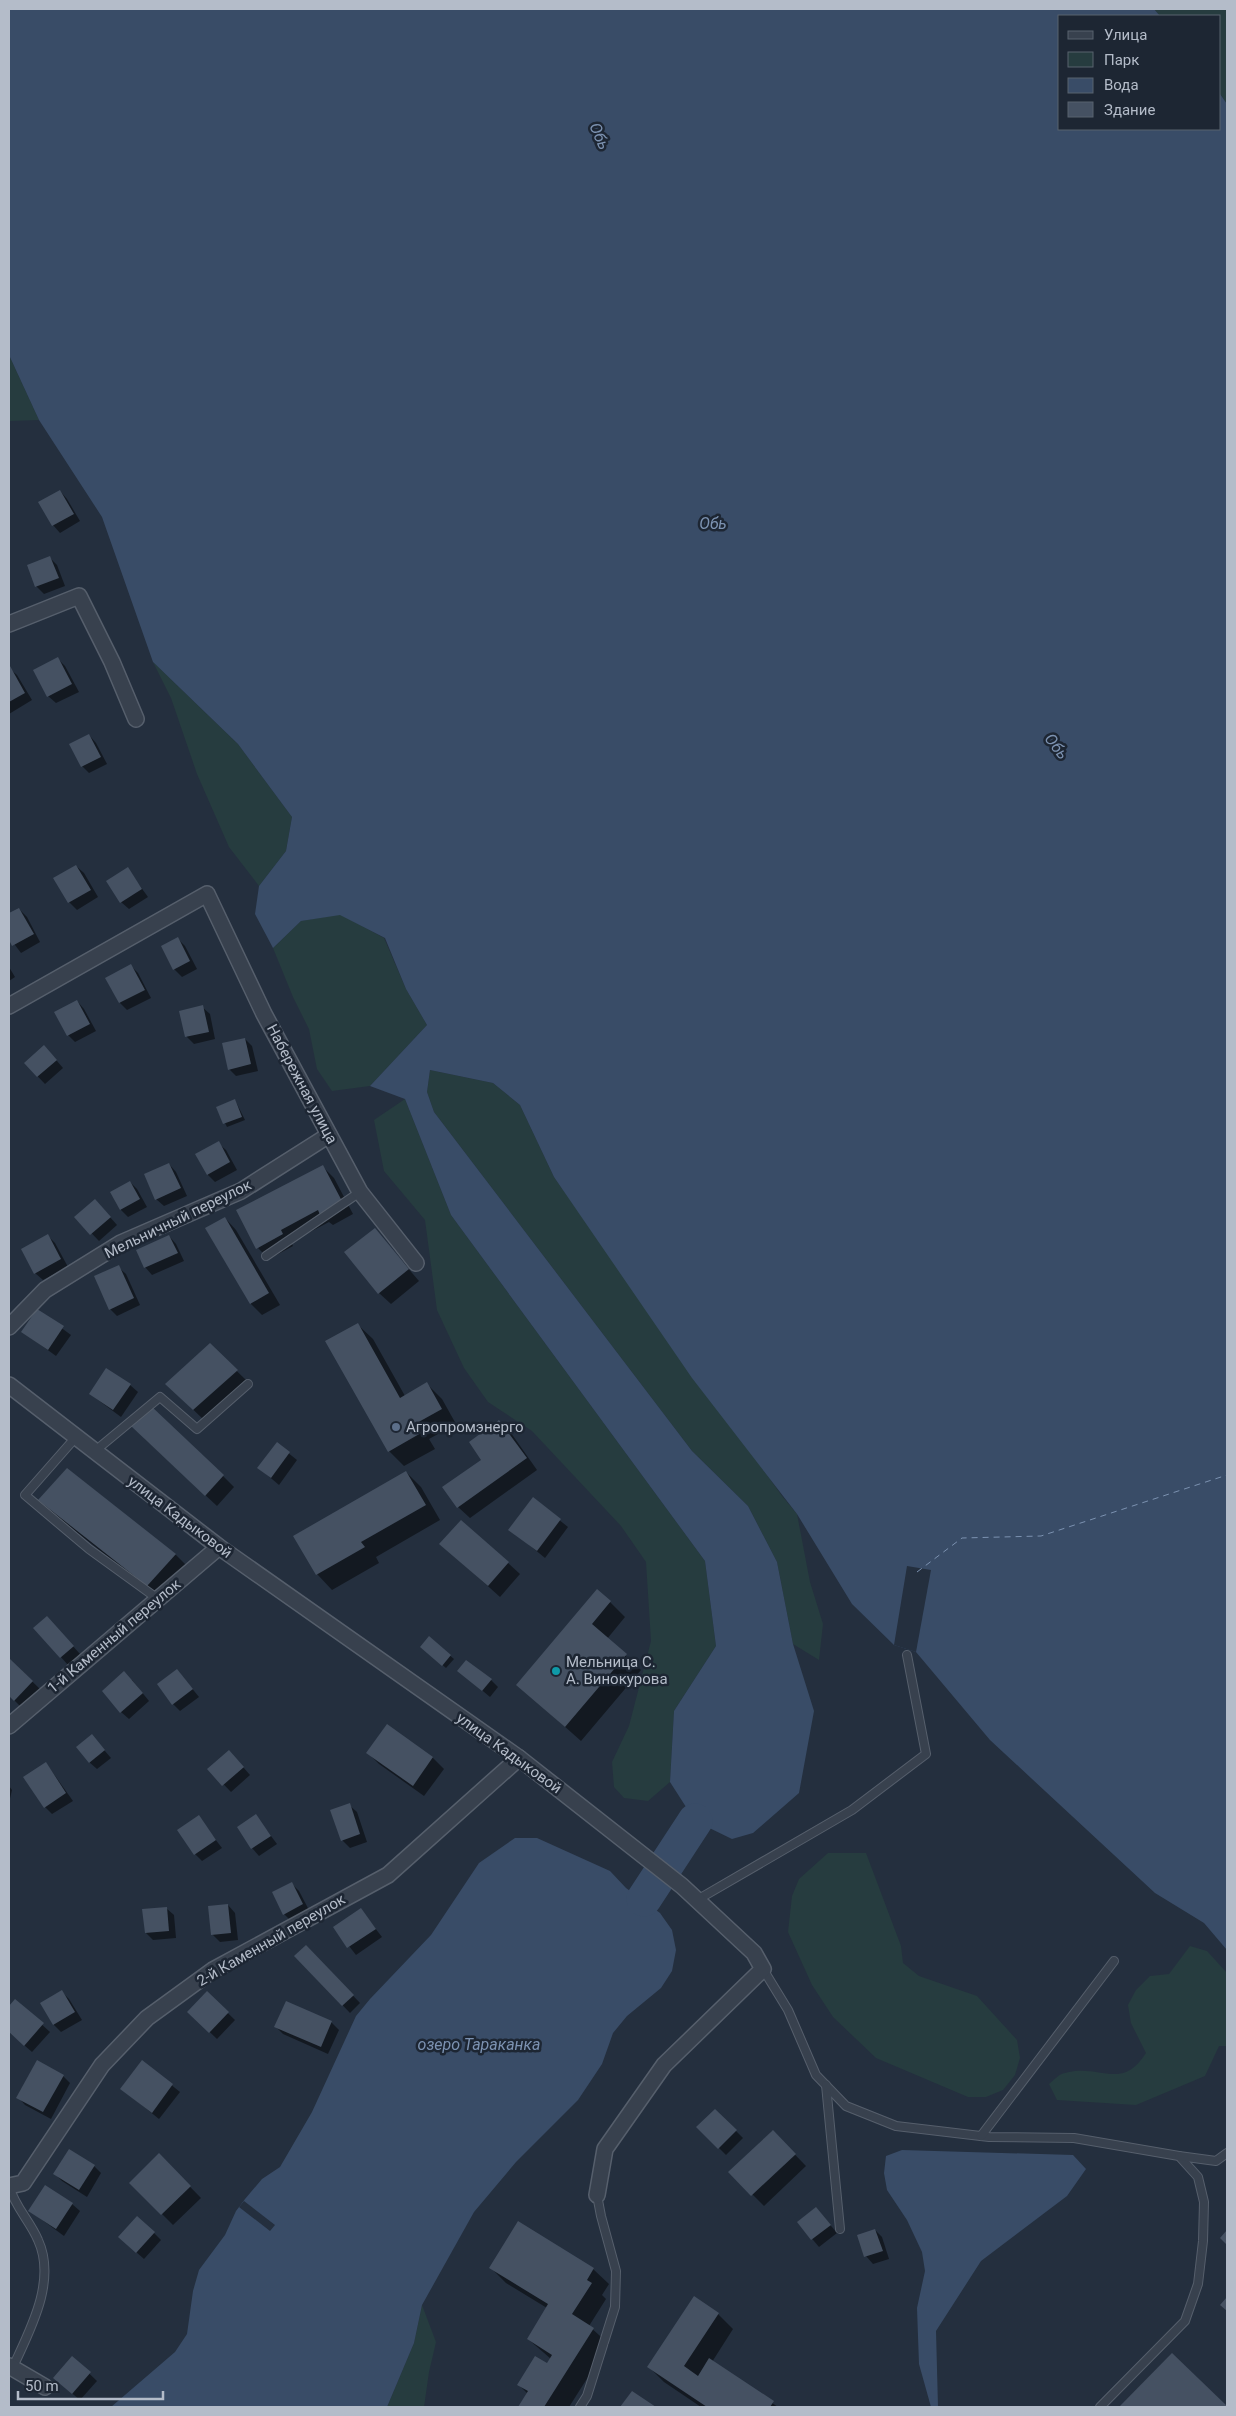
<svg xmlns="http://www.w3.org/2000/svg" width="1236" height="2416" font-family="Roboto,sans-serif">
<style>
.green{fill:#263c3f}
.water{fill:#394c67}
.pier{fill:#242f3e}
.shadow{fill:#0007}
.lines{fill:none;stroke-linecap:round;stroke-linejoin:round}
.river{stroke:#394c67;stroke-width:35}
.ferry{stroke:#7c92b1;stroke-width:1;stroke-dasharray:6 5;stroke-linecap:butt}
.building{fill:#455162}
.lane-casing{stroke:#565f6c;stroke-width:10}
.street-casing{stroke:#565f6c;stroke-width:18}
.lane{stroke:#38414e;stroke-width:8}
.street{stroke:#38414e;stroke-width:15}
.service-dot{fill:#5c6f8a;stroke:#1d2633;stroke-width:2}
.culture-dot{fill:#0f9aa8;stroke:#1d2633;stroke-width:2}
.labels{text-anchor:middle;stroke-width:5;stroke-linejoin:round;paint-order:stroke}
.street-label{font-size:15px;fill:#b4bcc9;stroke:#1d2633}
.poi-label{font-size:15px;fill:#b4bcc9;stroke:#1d2633;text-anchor:start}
.water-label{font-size:16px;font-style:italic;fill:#7c92b1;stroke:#1d2633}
</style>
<rect width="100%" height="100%" fill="#242f3e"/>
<g class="green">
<path d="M1154,9H1227V104L1220,94V16H1160Z"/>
<path d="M9,355L39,420L9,421Z"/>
<path d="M153,662L238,744L292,817L286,851L259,886L229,847L197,774L171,698Z"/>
<path d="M340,914L384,938L406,989L427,1025L370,1086L332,1091L317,1069L309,1029L293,997L273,948L301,921Z"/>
<path d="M430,1070L493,1083L520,1105L554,1177L782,1496L797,1514L810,1582L823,1624L819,1660L793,1644L777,1562L748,1506L692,1451L434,1112L427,1092Z"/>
<path d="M405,1099L451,1215L705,1561L716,1646L674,1711L670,1782L648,1801L624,1798L614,1787L612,1762L629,1726L651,1641L646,1562L621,1526L532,1431L488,1402L464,1368L437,1310L425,1220L384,1171L374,1120Z"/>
<path d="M828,1853H866L901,1946L903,1963L919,1976L977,1996L1017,2040L1020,2058L1015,2075L1003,2090L986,2097H968L876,2058L833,2017L812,1985L788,1932L792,1896L799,1879Z"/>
<path d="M1190,1946L1207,1951L1227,1973V2046H1219L1205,2076L1136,2105L1057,2100L1049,2084C1054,2080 1059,2074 1065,2073C1100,2063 1121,2092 1146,2053L1131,2023L1128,2005L1136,1990L1150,1976L1169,1974Z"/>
<path d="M422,2305L436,2342L429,2372L424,2407H387L414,2343Z"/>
</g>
<g class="water">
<path d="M9,9H1154L1160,16H1060V129H1220V94L1227,104V1950L1204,1923L1155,1893L990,1740L916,1652L894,1645L852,1604L797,1514L692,1378L554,1177L520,1105L493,1083L430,1070L427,1092L434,1112L692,1451L748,1506L777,1562L793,1644L814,1711L799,1793L753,1833L732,1839L695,1821L670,1782L674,1711L716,1646L705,1561L451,1215L405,1099L370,1086L427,1025L406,989L385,938L340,915L301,921L273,948L255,914L259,886L286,851L292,817L238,744L153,662L102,517L39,420L9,355Z"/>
<path d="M515,1838H537L610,1871L626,1888L660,1913L672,1930L676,1950L672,1971L661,1988L627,2016L613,2033L602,2064L578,2100L516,2162L474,2212L422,2305L414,2343L387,2407H111L175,2352L187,2334L193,2291L199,2270L225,2235L236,2211L245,2199L262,2179L280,2167L312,2112L356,2016L370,1999L431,1935L479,1863Z"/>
<path d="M902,2150L1073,2155L1086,2169L1067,2196L981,2261L936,2331L938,2407H931L919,2364L917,2308L925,2271L922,2252L907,2220L887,2190L884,2173L886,2156Z"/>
</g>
<g class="pier">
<path d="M907,1566L931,1570L916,1652L894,1645Z"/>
<path d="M244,2201L275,2225L270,2231L239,2207Z"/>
</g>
<g class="shadow">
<path d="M60,491L67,499L80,521L60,533L53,525L40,503Z"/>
<path d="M50,558L57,565L65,586L44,594L36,586Z"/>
<path d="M58,659L65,666L79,692L56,703L48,696Z"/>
<path d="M9,668L17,675L32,700L9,714Z"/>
<path d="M89,735L96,743L107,764L89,773L82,766Z"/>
<path d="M76,866L84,873L98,897L77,910L69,902L55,879Z"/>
<path d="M127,868L148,897L129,909L121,902Z"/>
<path d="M19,909L27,917L40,942L21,953L9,937V915Z"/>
<path d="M178,939L185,946L197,969L182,977L174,969Z"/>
<path d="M131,966L138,973L151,998L127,1010L120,1003Z"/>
<path d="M9,967L15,977L9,981Z"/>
<path d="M77,1001L84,1009L96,1031L75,1042L68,1035Z"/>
<path d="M202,1007L210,1014L215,1039L194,1044L187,1037L181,1012Z"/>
<path d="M245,1039L252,1046L258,1071L236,1076L229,1069Z"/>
<path d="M51,1054L63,1068L45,1084L25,1063Z"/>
<path d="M235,1100L245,1120L227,1127L217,1107Z"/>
<path d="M218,1143L226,1150L237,1170L215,1182L208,1175L197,1154Z"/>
<path d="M169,1164L176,1172L187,1196L164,1206L156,1199Z"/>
<path d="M322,1166L334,1178L353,1214L333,1225L329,1222L291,1242L293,1246L269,1259L258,1248Z"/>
<path d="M130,1182L137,1189L147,1207L128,1217L121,1210L112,1192Z"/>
<path d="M102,1208L117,1225L99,1241L76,1217Z"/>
<path d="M225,1218L236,1230L280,1305L262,1315L251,1304Z"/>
<path d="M374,1229L419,1281L391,1304L379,1293Z"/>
<path d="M48,1236L55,1243L68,1267L43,1280L35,1273Z"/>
<path d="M169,1236L176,1244L184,1261L152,1275L145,1267Z"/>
<path d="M118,1267L126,1274L140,1305L117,1316L110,1309Z"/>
<path d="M37,1310L71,1335L56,1356L23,1332Z"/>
<path d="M357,1324L373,1339L405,1396L427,1384L442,1399L456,1424L429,1439L435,1449L404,1466L389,1451Z"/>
<path d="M210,1345L248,1382L205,1421L178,1395Z"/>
<path d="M130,1385L138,1392L121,1417L90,1394Z"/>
<path d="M499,1422L511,1433L537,1470L470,1518L458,1507L483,1460Z"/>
<path d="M144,1438L223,1476L234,1487L217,1506Z"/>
<path d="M277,1444L297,1460L279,1485L259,1468Z"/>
<path d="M67,1469L176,1555L191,1570L163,1600L55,1515L40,1500Z"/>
<path d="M406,1472L421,1487L440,1520L376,1557L379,1563L332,1590L317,1574Z"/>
<path d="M533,1499L568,1527L545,1558L510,1529Z"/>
<path d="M441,1544L508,1563L520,1574L500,1597Z"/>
<path d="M610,1602L625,1617L607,1639L641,1670L581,1741L518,1685Z"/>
<path d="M54,1625L80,1654L68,1665L35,1628Z"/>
<path d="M429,1638L454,1659L446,1668L425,1650Z"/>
<path d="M10,1660L40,1689L22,1708L9,1695Z"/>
<path d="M177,1670L199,1697L180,1711L173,1704Z"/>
<path d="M459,1671L491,1680L498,1687L490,1697Z"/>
<path d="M132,1680L149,1701L129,1719L121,1712Z"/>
<path d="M387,1726L433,1758L444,1769L424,1796L379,1764L368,1753Z"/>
<path d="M92,1736L111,1758L97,1769L89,1762Z"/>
<path d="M236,1759L250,1775L231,1792L209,1769Z"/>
<path d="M46,1763L73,1801L52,1814L45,1807Z"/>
<path d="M9,1786L12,1790L9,1803Z"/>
<path d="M349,1805L357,1812L367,1842L350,1848L342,1840Z"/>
<path d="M256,1816L277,1844L259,1856L252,1848Z"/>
<path d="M198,1817L222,1848L202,1861L195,1854Z"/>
<path d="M292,1884L299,1891L310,1912L291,1921L284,1914Z"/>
<path d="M228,1905L235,1913L238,1940L220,1942L212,1934Z"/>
<path d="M166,1908L174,1915L176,1938L153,1940L146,1933Z"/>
<path d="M361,1910L382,1937L356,1955L335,1928Z"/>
<path d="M306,1946L360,2003L350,2013L296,1956Z"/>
<path d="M62,1992L69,1999L82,2020L61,2032L54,2025L42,2004Z"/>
<path d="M207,1993L235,2020L217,2039L189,2012Z"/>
<path d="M16,2001L50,2032L32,2052L9,2032V2008Z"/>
<path d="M331,2022L339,2030L328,2054L283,2034L276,2027Z"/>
<path d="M143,2062L180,2092L159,2119L122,2089Z"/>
<path d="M63,2076L70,2083L51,2119L25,2105L18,2097Z"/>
<path d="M715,2110L743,2138L726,2155L698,2127Z"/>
<path d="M772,2131L806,2166L764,2206L730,2172Z"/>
<path d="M159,2155L201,2198L173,2225L131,2183Z"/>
<path d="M94,2166L101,2173L87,2197L62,2181L55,2174Z"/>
<path d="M72,2204L80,2211L64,2236L30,2211Z"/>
<path d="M816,2208L837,2233L819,2247L798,2222Z"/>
<path d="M518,2223L593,2269L609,2284L602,2295L606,2299L589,2326L609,2344L569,2407H520L528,2394L519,2385L547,2365L551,2359L528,2339L547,2308L506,2283L491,2268Z"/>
<path d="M875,2230L882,2237L889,2259L873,2264L866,2256Z"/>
<path d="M154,2233L161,2240L144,2259L127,2244Z"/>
<path d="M718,2314L733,2329L712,2362L778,2407H701L664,2382L649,2367Z"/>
<path d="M1172,2354L1227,2407H1121Z"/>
<path d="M73,2358L97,2381L80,2400L62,2385Z"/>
</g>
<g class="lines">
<path class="river" d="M644,1899L695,1821"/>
<path class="ferry" d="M917,1572L962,1538L1041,1536L1227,1475"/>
</g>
<g class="building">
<path d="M60,490L74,514L52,526L38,502Z"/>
<path d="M50,556L59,578L35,587L27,565Z"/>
<path d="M58,657L72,684L47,697L33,670Z"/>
<path d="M10,666L25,693L9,702V667Z"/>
<path d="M89,734L101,757L81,767L69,744Z"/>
<path d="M76,865L91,890L68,903L53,878Z"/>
<path d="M128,867L142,889L120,903L106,881Z"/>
<path d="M19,908L34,934L12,946L9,940V913Z"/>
<path d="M178,937L190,961L173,970L161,946Z"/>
<path d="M131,964L145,990L119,1003L105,978Z"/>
<path d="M77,1000L90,1024L67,1036L54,1012Z"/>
<path d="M203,1005L209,1032L185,1037L179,1011Z"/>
<path d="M245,1038L251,1064L228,1070L222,1043Z"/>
<path d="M44,1045L57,1060L37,1077L24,1063Z"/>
<path d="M235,1099L242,1117L223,1124L216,1107Z"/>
<path d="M219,1141L230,1162L207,1175L195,1154Z"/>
<path d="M169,1163L181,1188L155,1200L144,1174Z"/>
<path d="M323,1165L343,1203L320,1215L318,1210L281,1230L283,1234L256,1249L236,1210Z"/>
<path d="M130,1181L140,1199L120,1210L110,1192Z"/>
<path d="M95,1199L111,1217L90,1235L74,1217Z"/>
<path d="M225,1217L269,1293L250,1304L205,1228Z"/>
<path d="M375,1228L409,1269L378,1294L344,1252Z"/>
<path d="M48,1234L61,1259L34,1274L21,1249Z"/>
<path d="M169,1235L178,1253L144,1268L136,1250Z"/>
<path d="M119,1265L134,1298L109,1310L94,1276Z"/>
<path d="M37,1309L64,1326L48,1350L21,1332Z"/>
<path d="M358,1323L400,1398L427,1382L442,1409L415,1424L421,1433L388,1452L325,1341Z"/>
<path d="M210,1343L238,1370L193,1410L165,1384Z"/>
<path d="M106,1368L131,1384L113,1410L89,1394Z"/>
<path d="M151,1406L224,1475L205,1496L131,1426Z"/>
<path d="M499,1420L527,1458L457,1508L442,1487L481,1460L469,1442Z"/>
<path d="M277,1442L290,1452L271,1478L257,1468Z"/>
<path d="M67,1468L176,1554L147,1586L38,1500Z"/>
<path d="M406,1471L426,1505L361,1542L365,1547L316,1575L293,1536Z"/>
<path d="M533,1497L561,1519L537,1551L508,1530Z"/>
<path d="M461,1520L509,1562L488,1586L439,1544Z"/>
<path d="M597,1589L611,1601L592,1624L627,1654L565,1727L516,1685Z"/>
<path d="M47,1616L74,1646L60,1658L33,1628Z"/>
<path d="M429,1636L451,1655L442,1666L420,1647Z"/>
<path d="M10,1659L33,1681L14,1701L9,1696Z"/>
<path d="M466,1660L492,1679L482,1691L457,1671Z"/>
<path d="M177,1669L193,1689L172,1705L157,1684Z"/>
<path d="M124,1671L143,1693L120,1713L102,1691Z"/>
<path d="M387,1724L433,1757L413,1786L366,1753Z"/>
<path d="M92,1734L105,1750L89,1763L76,1747Z"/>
<path d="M229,1750L244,1767L222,1786L207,1769Z"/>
<path d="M46,1762L66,1793L44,1808L23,1777Z"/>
<path d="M350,1803L360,1834L341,1841L330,1810Z"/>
<path d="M256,1814L271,1836L251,1849L237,1827Z"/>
<path d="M199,1815L216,1840L194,1855L177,1830Z"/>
<path d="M292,1882L303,1904L283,1915L272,1892Z"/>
<path d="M228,1904L231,1933L211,1935L208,1906Z"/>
<path d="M167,1907L169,1931L145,1933L142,1909Z"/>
<path d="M361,1908L376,1929L347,1948L333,1927Z"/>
<path d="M306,1945L354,1995L342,2006L294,1956Z"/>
<path d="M62,1990L75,2012L53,2025L40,2003Z"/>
<path d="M207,1991L229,2012L209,2033L187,2012Z"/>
<path d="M15,1999L44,2023L24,2046L9,2032V2006Z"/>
<path d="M286,2001L332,2021L321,2047L274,2027Z"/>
<path d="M37,2060L64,2075L43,2112L16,2098Z"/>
<path d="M142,2060L173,2084L152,2113L120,2089Z"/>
<path d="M715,2109L737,2130L718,2149L696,2127Z"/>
<path d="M773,2130L796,2154L751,2196L728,2172Z"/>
<path d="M69,2149L95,2165L79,2190L53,2174Z"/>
<path d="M159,2153L191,2186L161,2215L129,2183Z"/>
<path d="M45,2185L73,2203L56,2229L28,2211Z"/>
<path d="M816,2207L831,2225L811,2240L797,2222Z"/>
<path d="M137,2216L155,2232L136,2253L118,2237Z"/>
<path d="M518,2221L594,2268L587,2280L592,2283L572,2314L594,2328L544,2407H518L528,2391L517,2385L535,2356L547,2363L552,2355L527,2339L548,2304L489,2268Z"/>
<path d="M875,2229L883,2251L864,2257L857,2235Z"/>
<path d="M1227,2230V2245L1220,2238Z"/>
<path d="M694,2296L719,2313L684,2366L698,2376L709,2358L774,2401L770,2407H707L647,2367Z"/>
<path d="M1227,2297V2311L1220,2305Z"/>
<path d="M1172,2353L1227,2406V2407H1119Z"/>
<path d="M72,2356L91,2372L72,2394L53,2378Z"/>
<path d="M632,2391L656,2407H620Z"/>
</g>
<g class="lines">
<defs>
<g id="lane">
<path d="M266,1256L360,1192"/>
<path d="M76,1437L25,1495L89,1549L158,1599"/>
<path d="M95,1451L160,1397L197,1429L248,1384"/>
<path d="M697,1900L852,1810L926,1754L907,1655"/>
<path d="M763,1969L788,2010L816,2075L846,2106L896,2126L989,2137L1074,2138L1179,2156L1198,2177L1204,2202L1203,2241L1198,2284L1185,2321L1100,2407"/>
<path d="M826,2085L840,2229"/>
<path d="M981,2136L1114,1961"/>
<path d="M1179,2156L1216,2161L1227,2153"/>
<path d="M9,2186C15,2207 30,2221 38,2240C57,2281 30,2330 13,2367"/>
<path d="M580,2407L587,2396L615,2307L616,2271L601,2216L597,2195"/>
</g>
<g id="street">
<path d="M9,624L79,596L112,662L136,719"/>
<path d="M9,1006L207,894L264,1014L360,1192L416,1263"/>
<path d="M9,1327L45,1290L121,1243L241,1191L329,1135"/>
<path d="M9,1385L219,1547L519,1758L682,1886L754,1953L763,1969L664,2065L605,2149L597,2195"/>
<path d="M9,1726L219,1547"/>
<path d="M9,2186L23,2183L102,2065L147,2018L213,1970L388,1875L519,1758"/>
<path d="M9,2366L45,2387"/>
</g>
</defs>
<use href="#lane" class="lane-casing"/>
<use href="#street" class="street-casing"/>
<use href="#lane" class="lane"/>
<use href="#street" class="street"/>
</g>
<circle class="service-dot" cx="396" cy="1427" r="5"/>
<circle class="culture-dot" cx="556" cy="1671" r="5"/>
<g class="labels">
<g class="street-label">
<text transform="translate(302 1084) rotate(62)" y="5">Набережная улица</text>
<text transform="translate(178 1219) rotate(-26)" y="5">Мельничный переулок</text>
<text transform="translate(180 1517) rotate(37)" y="5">улица Кадыковой</text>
<text transform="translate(114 1636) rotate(-40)" y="5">1-й Каменный переулок</text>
<text transform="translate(509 1753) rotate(36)" y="5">улица Кадыковой</text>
<text transform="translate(271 1940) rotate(-30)" y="5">2-й Каменный переулок</text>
</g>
<g class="poi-label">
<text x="406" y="1432">Агропромэнерго</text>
<text x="566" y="1667">Мельница С.<tspan x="566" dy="17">А. Винокурова</tspan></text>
</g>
<g class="water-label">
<text transform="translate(600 136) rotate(66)" y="6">Обь</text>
<text x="713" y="529">Обь</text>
<text transform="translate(1057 746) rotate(52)" y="6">Обь</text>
<text x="479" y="2050">озеро Тараканка</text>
</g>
</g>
<rect width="1236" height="2416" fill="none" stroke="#b4bcc9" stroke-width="20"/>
<rect x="1058" y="15" width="162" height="115" fill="#1d2633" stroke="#59626f"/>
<rect x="1068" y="31" width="25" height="8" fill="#38414e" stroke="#59626f"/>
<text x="1104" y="40" font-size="15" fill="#b4bcc9">Улица</text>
<rect x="1068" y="52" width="25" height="15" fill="#263c3f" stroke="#59626f"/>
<text x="1104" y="65" font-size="15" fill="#b4bcc9">Парк</text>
<rect x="1068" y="78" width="25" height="15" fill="#394c67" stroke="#59626f"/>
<text x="1104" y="90" font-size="15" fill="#b4bcc9">Вода</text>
<rect x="1068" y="102" width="25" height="15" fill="#455162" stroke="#59626f"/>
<text x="1104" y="115" font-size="15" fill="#b4bcc9">Здание</text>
<path d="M18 2391v8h145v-8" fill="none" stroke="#b4bcc9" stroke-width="2.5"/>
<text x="25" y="2391" font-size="15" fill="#b4bcc9" stroke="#1d2633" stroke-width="4" paint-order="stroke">50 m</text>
</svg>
